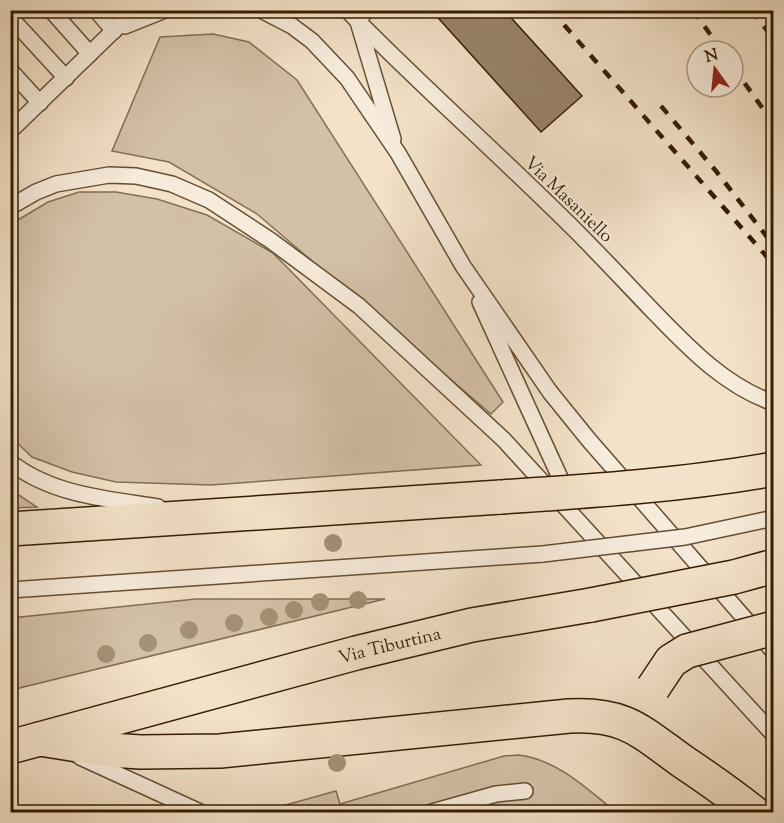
<svg xmlns="http://www.w3.org/2000/svg" width="784" height="823" font-family="'Sorts Mill Goudy',serif">
<style>
.green{fill:#d3c1a7;stroke:#846f54;stroke-width:1.5}
.building{fill:#988369;stroke:#361d00;stroke-width:1.5}
.lines{fill:none;stroke-linecap:round;stroke-linejoin:round}
.service-casing{stroke:#654e32;stroke-width:18}
.primary-casing{stroke:#361d00;stroke-width:36}
.trunk-casing{stroke:#361d00;stroke-width:36}
.service{stroke:#f7ecdc;stroke-width:15}
.primary{stroke:#f3e2c9;stroke-width:33}
.trunk{stroke:#f3e2c9;stroke-width:33}
.rail{stroke:#361d00;stroke-width:4.5;stroke-dasharray:10 10;stroke-linecap:butt}
.service-bridge-casing{stroke:#654e32;stroke-width:18;stroke-linecap:butt}
.primary-bridge-casing{stroke:#361d00;stroke-width:36;stroke-linecap:butt}
.trunk-bridge-casing{stroke:#361d00;stroke-width:36;stroke-linecap:butt}
.service-bridge{stroke:#f7ecdc;stroke-width:15}
.primary-bridge{stroke:#f3e2c9;stroke-width:33}
.trunk-bridge{stroke:#f3e2c9;stroke-width:33}
.tree{fill:#a59176}
.labels{text-anchor:middle;stroke-width:5;stroke-linejoin:round;paint-order:stroke}
.street-label{font-size:18px;fill:#361d00;stroke:#f7ecdc}
</style>
<rect width="100%" height="100%" fill="#f3e2c9"/>
<filter id="stains"><feTurbulence type="fractalNoise" baseFrequency=".00333" numOctaves="4"/><feColorMatrix values="0 0 0 0 .2 0 0 0 0 .09 0 0 0 0 .02 0 0 0 .5 -.17"/></filter>
<radialGradient id="worn" r=".72"><stop offset=".6" stop-color="#630" stop-opacity="0"/><stop offset="1" stop-color="#630" stop-opacity=".3"/></radialGradient>
<g class="green">
<path d="M213,34L249,42L297,80L503,402L491,414L257,214L169,162L112,151L160,37Z"/>
<path d="M79,192H116L157,199L207,215L273,253L481,465L211,485L116,482L72,472L32,457L11,437V224L48,202Z"/>
<path d="M11,490L37,507L11,508Z"/>
<path d="M196,599H385L11,690V618Z"/>
<path d="M519,755C558,760 587,789 616,812H285L282,806L336,791L340,804L504,756Z"/>
</g>
<path class="building" d="M431,10H504L582,96L541,132Z"/>
<g class="lines">
<defs>
<g id="service">
<path d="M51,10L90,54"/>
<path d="M96,10L114,31"/>
<path d="M261,10L292,26L312,41L347,78L398,153L463,266L550,392L588,439L774,652"/>
<path d="M347,10C421,86 501,156 576,231C602,257 627,284 652,310C687,346 724,386 774,403"/>
<path d="M366,10L358,22L393,139"/>
<path d="M10,17L66,78"/>
<path d="M125,26L165,10"/>
<path d="M10,70L40,103"/>
<path d="M10,131L135,10"/>
<path d="M10,207L36,192L56,184L109,175L136,176L172,184L209,200L270,240L359,306L504,440L774,735"/>
<path d="M480,302L567,493"/>
<path d="M10,462C52,495 107,499 158,507"/>
<path d="M10,590L543,554"/>
<path d="M80,757L200,812"/>
<path d="M432,812L496,794L525,791"/>
</g>
<g id="primary">
<path d="M10,529L501,497"/>
<path id="s1" d="M10,747L356,653L472,625L591,605"/>
</g>
<path id="trunk" d="M40,739L109,750L141,752L220,751L569,716C625,713 640,731 682,761C706,777 730,794 753,812"/>
</defs>
<use href="#service" class="service-casing"/>
<use href="#primary" class="primary-casing"/>
<use href="#trunk" class="trunk-casing"/>
<use href="#service" class="service"/>
<use href="#primary" class="primary"/>
<use href="#trunk" class="trunk"/>
<g class="rail">
<path d="M551,10L774,265"/>
<path d="M693,10L722,51"/>
<path d="M752,10L774,40"/>
<path d="M733,67L774,124"/>
<path d="M661,106L716,171L774,246"/>
</g>
<defs>
<path id="service-bridge" d="M543,554L685,537L774,518"/>
<g id="primary-bridge">
<path d="M501,497C592,491 684,485 774,469"/>
<path d="M591,605L734,577L774,566"/>
</g>
<path id="trunk-bridge" d="M653,688L671,661L687,651L774,628"/>
</defs>
<use href="#service-bridge" class="service-bridge-casing"/>
<use href="#primary-bridge" class="primary-bridge-casing"/>
<use href="#trunk-bridge" class="trunk-bridge-casing"/>
<use href="#service-bridge" class="service-bridge"/>
<use href="#primary-bridge" class="primary-bridge"/>
<use href="#trunk-bridge" class="trunk-bridge"/>
</g>
<g class="tree">
<circle cx="333" cy="543" r="9"/>
<circle cx="358" cy="600" r="9"/>
<circle cx="320" cy="602" r="9"/>
<circle cx="294" cy="610" r="9"/>
<circle cx="269" cy="617" r="9"/>
<circle cx="234" cy="623" r="9"/>
<circle cx="189" cy="630" r="9"/>
<circle cx="148" cy="643" r="9"/>
<circle cx="106" cy="654" r="9"/>
<circle cx="337" cy="763" r="9"/>
</g>
<g class="labels">
<g class="street-label">
<text transform="translate(569 199) rotate(44)" y="6">Via Masaniello</text>
<text dy="6" stroke="none"><textPath href="#s1" startOffset="393">Via Tiburtina</textPath></text>
</g>
</g>
<rect width="784" height="823" fill="none" stroke="#f3e2c9" stroke-width="36"/>
<rect x="12" y="12" width="760" height="799" fill="none" stroke="#361d00" stroke-width="3"/>
<rect x="18" y="18" width="748" height="787" fill="none" stroke="#361d00" stroke-width="1.5"/>
<g transform="translate(715 69) rotate(345)"><circle r="28" fill="#f7ecdc" stroke="#aa9984" stroke-width="1.5"/>
<path d="M0-4.5L10 22L0 15L-10 22Z" fill="#8f2418"/>
<text y="-9" font-size="16" font-weight="bold" text-anchor="middle" fill="#361d00">N</text>
</g>
<rect width="100%" height="100%" filter="url(#stains)"/>
<rect width="100%" height="100%" fill="url(#worn)"/>
</svg>
